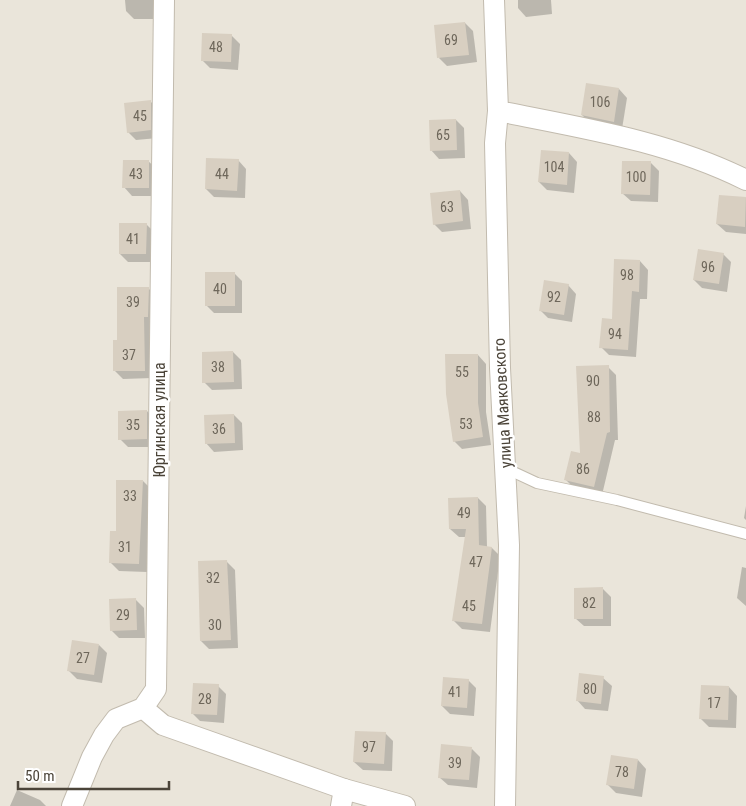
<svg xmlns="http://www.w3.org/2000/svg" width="746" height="806" font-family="'Roboto Condensed',sans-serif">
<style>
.residential{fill:#eae5da}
.shadow{fill:#0003}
.building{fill:#d8cfc1}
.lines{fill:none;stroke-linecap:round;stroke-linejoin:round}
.lane-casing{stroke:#c2bbae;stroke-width:12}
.street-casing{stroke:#c2bbae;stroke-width:22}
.lane{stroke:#fff;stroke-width:10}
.street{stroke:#fff;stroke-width:20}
.labels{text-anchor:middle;stroke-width:5;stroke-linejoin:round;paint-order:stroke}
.number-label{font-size:14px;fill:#6e675b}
.street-label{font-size:16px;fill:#4b4439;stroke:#fff}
</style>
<rect width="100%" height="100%" fill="#f6f3ec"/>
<rect class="residential" x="0" y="0" width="746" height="806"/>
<g class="shadow">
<path d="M125,0H160V19H134L126,11Z"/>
<path d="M518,0H551L552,14L526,17L518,8Z"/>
<path d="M465,23L473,31L477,62L447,66L439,58Z"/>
<path d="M231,35L240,44L238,70L210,68L202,60Z"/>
<path d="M619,89L627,98L622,129L590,123L582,115Z"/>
<path d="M150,101L159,110L158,138L136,140L128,132Z"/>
<path d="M456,120L464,128L465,158L439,159L431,150Z"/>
<path d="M569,153L577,162L574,193L547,190L539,182Z"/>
<path d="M238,160L246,169L245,198L214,197L206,189Z"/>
<path d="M148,161L157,169L156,196H132L124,187Z"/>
<path d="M651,163L659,171L658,202L631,201L622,193Z"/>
<path d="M460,191L468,200L471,229L442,232L434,224Z"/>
<path d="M720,196L746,198V234L726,232L717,224Z"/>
<path d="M146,224L154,232V262H128L120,254Z"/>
<path d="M723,254L731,262L727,292L702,288L694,280Z"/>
<path d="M640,261L648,270L647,299H640L636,357L609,355L601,347Z"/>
<path d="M234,273L242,281V313H214L206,305Z"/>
<path d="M568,285L576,294L572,322L548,318L540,310Z"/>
<path d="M148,288L156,296L152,378L123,379L115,371L118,341Z"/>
<path d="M233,352L241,360L242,389L212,390L204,382Z"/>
<path d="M478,355L486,364V412L491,445L462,449L454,441Z"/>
<path d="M608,367L616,375L618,440H615L602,495L574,488L566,480L582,454Z"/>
<path d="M147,411L155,420V447H128L120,439Z"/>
<path d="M234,415L242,423L243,450L214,452L206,443Z"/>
<path d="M143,481L151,489L147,572L119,571L111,563L117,532Z"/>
<path d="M478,498L486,506L487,547L492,548L500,556L490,632L462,629L454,621L466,537H459L450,529Z"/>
<path d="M746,506V520L744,518Z"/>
<path d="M227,562L235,570L238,648L209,649L201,641Z"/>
<path d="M742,567L746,568V606L737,598Z"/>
<path d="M603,589L611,597V626H584L575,618Z"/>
<path d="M136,600L144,608L145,638H119L111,630Z"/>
<path d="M99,645L107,653L102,683L77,679L69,671Z"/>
<path d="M603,678L612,686L608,711L585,709L577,700Z"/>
<path d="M468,680L476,688L474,716L450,714L442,706Z"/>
<path d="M218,686L226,694L224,723L200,721L192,713Z"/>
<path d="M729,687L737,696L736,728L709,727L700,718Z"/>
<path d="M385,733L393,741L392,771L363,770L354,762Z"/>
<path d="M472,749L480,757L477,788L448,785L439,777Z"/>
<path d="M638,760L646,769L642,797L616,793L608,785Z"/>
<path d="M17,790L40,800L46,806H10Z"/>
</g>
<g class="building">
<path d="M465,22L469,55L437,58L434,25Z"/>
<path d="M202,33L232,34L231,62L201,61Z"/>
<path d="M586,83L619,88L614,122L581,115Z"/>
<path d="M151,100V130L127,133L124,103Z"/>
<path d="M456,119L457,150L430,151L429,120Z"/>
<path d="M541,150L569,152L567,185L538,182Z"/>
<path d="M206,158L239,159L237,191L205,189Z"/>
<path d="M123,160H149V188H122Z"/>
<path d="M622,161H651L650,195L621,194Z"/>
<path d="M460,190L463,221L433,225L430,193Z"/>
<path d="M719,195L746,197L745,227L716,224Z"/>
<path d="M119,223H147L146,254H119Z"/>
<path d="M698,249L724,253L719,284L693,280Z"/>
<path d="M614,259L640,260L639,292L632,291L628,350L599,348L602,318L612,319Z"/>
<rect x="205" y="272" width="30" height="34"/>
<path d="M544,280L569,284L564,315L539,311Z"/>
<path d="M117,287H149L148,317H144L145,371H113V340H117Z"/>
<path d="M233,351L234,382L202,383V352Z"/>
<path d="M445,354H478V403L483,437L453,442L446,394Z"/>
<path d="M609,365L610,432L607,433L594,487L564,480L571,451L580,453L576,366Z"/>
<path d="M147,410V439L118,440V411Z"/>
<path d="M234,414L235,443L205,444L204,415Z"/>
<path d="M116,480H143L139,564L109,563L110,531H116Z"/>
<path d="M478,497L479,545L492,547L482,624L452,621L466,529H449L448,498Z"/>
<path d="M227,560L231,640L200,641L198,561Z"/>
<path d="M603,587V619H574V588Z"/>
<path d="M136,598L137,630L110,631L109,599Z"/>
<path d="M72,640L99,644L94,675L67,671Z"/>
<path d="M579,673L604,676L601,704L576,701Z"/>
<path d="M443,677L469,679L467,708L441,706Z"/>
<path d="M193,683L219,684L217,715L191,714Z"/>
<path d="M701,685L729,686L728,720L699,719Z"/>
<path d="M355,731L386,732L384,764L353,762Z"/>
<path d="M441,744L472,747L469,780L438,778Z"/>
<path d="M611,755L638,759L634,789L606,785Z"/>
</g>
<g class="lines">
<defs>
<path id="lane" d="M505,468L537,483L617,500L746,534"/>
<g id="street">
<path d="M494,0L498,111L495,143L500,368L509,545L505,806"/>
<path d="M498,111C582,128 668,141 746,180"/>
<path d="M143,708L163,725L344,789"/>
<path d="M72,806L92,757L104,735L116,719L143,708L156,689L164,0"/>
<path d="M341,806L344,789L405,806"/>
</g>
</defs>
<use href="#lane" class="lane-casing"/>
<use href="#street" class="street-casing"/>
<use href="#lane" class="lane"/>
<use href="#street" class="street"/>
</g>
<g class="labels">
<g class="number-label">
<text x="451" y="45">69</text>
<text x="216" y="52">48</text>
<text x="600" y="107">106</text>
<text x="140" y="121">45</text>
<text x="443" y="140">65</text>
<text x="554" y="172">104</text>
<text x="136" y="179">43</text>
<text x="222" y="179">44</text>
<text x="636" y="182">100</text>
<text x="447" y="212">63</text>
<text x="133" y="244">41</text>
<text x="708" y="272">96</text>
<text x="627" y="280">98</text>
<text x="220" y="294">40</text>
<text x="554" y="302">92</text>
<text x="133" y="307">39</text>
<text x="615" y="339">94</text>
<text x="129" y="360">37</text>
<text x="218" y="372">38</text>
<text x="462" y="377">55</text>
<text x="593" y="386">90</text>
<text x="594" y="422">88</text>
<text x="466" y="429">53</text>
<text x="133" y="430">35</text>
<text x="219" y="434">36</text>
<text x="583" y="474">86</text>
<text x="130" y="501">33</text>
<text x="464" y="518">49</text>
<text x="125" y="552">31</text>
<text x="476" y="567">47</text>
<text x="213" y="583">32</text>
<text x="589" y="608">82</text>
<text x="469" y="611">45</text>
<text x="123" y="620">29</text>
<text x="215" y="630">30</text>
<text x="83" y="663">27</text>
<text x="590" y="694">80</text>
<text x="455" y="697">41</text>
<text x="205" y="704">28</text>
<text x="714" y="708">17</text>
<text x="369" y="752">97</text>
<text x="455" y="768">39</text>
<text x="622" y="777">78</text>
</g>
<g class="street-label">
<text transform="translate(502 403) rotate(-93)" y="6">улица Маяковского</text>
<text transform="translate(159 420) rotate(-90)" y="6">Юргинская улица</text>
</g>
</g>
<path d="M18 781v8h151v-8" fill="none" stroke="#4b4439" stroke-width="2.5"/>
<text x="25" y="781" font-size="15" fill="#4b4439" stroke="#ffffff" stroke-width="4" paint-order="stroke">50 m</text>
</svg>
